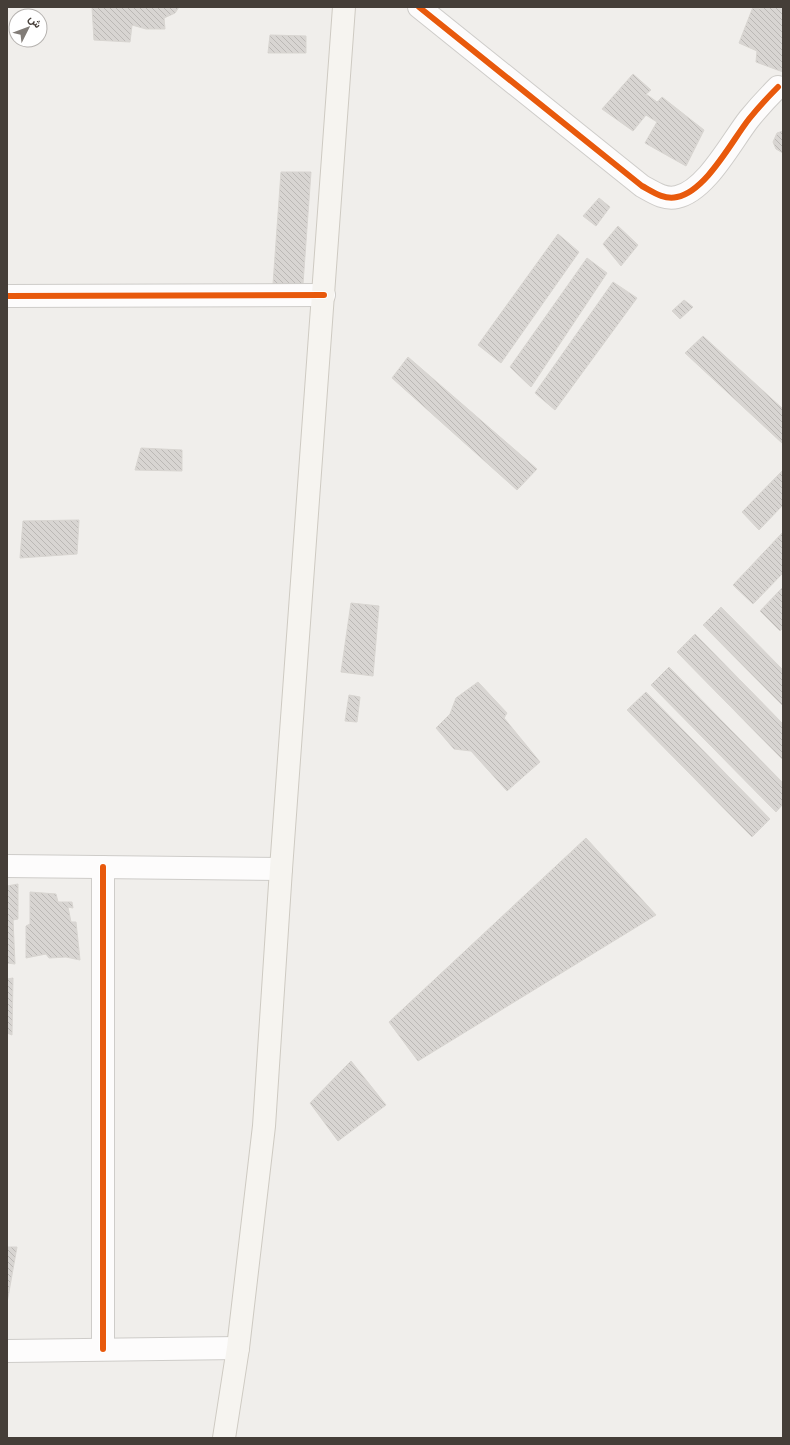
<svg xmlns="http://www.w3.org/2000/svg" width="790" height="1445" font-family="'Roboto Condensed',Vazirmatn,sans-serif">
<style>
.building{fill:url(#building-back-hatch);stroke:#d8d5d1}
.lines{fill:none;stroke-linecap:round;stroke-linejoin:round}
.minor-casing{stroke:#ceccc9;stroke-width:24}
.secondary-casing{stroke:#cecac2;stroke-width:24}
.minor{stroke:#fdfcfc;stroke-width:22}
.secondary{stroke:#f6f4f0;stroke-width:22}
.cycleway-casing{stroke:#fff;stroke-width:8}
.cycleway{stroke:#e8590c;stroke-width:6}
</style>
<defs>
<pattern id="building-back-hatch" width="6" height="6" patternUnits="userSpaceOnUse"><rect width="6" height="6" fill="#d8d5d2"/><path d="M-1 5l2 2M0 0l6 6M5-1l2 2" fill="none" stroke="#bbb8b5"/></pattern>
</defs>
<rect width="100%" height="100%" fill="#f0eeeb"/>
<g class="building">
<path d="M92,7H179L175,13L164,18L165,29H146L132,25L130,42L94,40Z"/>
<path d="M753,7L760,9L761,7H783V72L756,62L757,51L739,43Z"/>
<path d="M270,35L306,36V53H268Z"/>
<path d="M633,74L651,90L646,94L657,102L662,97L704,130L686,166L645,143L657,122L646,115L633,131L602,109Z"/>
<path d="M783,131V153L776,149L773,142L777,133Z"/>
<path d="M281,172H311L303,284H273Z"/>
<path d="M599,198L610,207L596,226L583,216Z"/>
<path d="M618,226L638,245L621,266L603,244Z"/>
<path d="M558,234L579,252L501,363L478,345Z"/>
<path d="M587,258L607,273L531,387L510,367Z"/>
<path d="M613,282L637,298L555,410L535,393Z"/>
<path d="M684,300L693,307L680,319L672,311Z"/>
<path d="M703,336L783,409V444L685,353Z"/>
<path d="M408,357L537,469L517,490L392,378Z"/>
<path d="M141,448L182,450V471L135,470Z"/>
<path d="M783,470V505L759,530L742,512Z"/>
<path d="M79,520L77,554L20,558L23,521Z"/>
<path d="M783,532V573L753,604L733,585Z"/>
<path d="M783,587V628L780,631L760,611Z"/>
<path d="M351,603L379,606L373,676L341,672Z"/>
<path d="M721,607L783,670V706L703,625Z"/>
<path d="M695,634L783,724V760L677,652Z"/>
<path d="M669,667L783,783V804L776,812L651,685Z"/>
<path d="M478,682L507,713L504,718L540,762L507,791L471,751L454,749L436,728L450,714L456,698Z"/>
<path d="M646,692L770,819L752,837L627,710Z"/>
<path d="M349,695L360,697L357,722L345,721Z"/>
<path d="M586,838L656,915L418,1061L389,1022Z"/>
<path d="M18,884V919L13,920L15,964L7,963V886Z"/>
<path d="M30,892L56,894L58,902H72L73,908L68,907L71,922H76L80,960L66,957L49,958L46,954L26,958V926L30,924Z"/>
<path d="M13,978L12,1035L7,1033V979Z"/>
<path d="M351,1061L386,1105L338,1141L310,1103Z"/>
<path d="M7,1247H17L7,1303Z"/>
</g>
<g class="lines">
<defs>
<g id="minor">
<path d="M419,7L642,186C653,192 664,200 677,197C706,191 731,142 749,119C758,108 768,97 778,87"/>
<path d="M7,296L324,295"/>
<path d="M7,866L281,869"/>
<path d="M103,867V1349"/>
<path d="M7,1351L238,1348"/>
</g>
<path id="secondary" d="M224,1438L238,1348L264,1126L281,869L344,7"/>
</defs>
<use href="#minor" class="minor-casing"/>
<use href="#secondary" class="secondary-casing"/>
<use href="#minor" class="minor"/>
<use href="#secondary" class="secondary"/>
<defs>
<g id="cycleway">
<path d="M419,7L642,186C653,192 664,200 677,197C706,191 731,142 749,119C758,108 768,97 778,87"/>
<path d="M7,296L324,295"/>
<path d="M103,867V1349"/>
</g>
</defs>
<use href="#cycleway" class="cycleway-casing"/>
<use href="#cycleway" class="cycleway"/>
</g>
<rect width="790" height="1445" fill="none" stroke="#453e38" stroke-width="16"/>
<g transform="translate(28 28) rotate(48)"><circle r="19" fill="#ffffff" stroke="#b5b2af"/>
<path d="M0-3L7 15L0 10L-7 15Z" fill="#817c77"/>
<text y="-6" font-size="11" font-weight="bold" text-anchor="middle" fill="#453e38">ش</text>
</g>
</svg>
